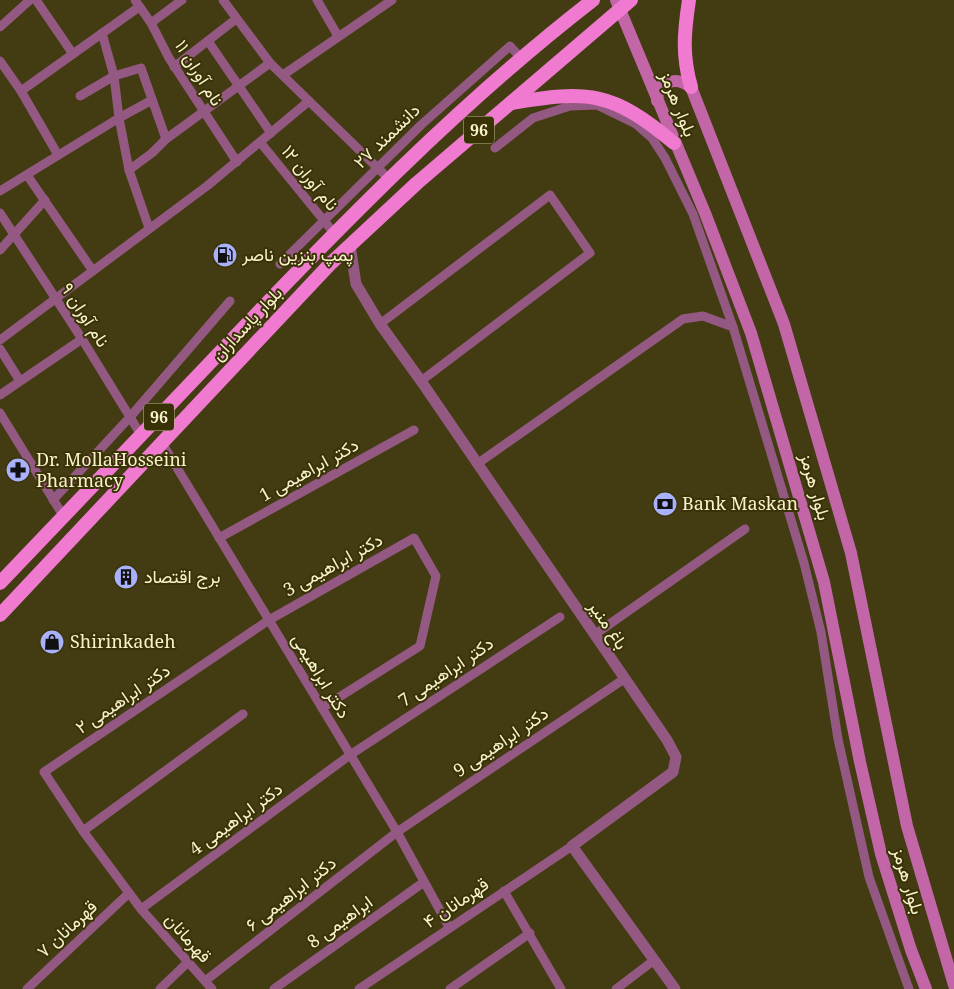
<svg xmlns="http://www.w3.org/2000/svg" width="954" height="989" font-family="'Noto Serif',Vazirmatn,serif">
<style>
.lines{fill:none;stroke-linecap:round;stroke-linejoin:round}
.minor{stroke:#945982;stroke-width:9}
.tertiary{stroke:#945982;stroke-width:11}
.secondary{stroke:#c366a8;stroke-width:12}
.trunk{stroke:#f07acf;stroke-width:14}
.labels{text-anchor:middle;stroke-width:4;stroke-linejoin:round;paint-order:stroke}
.shield{fill:#393207;stroke:#bfb891;stroke-width:1}
.shield-label{font-size:16px;font-weight:bold;fill:#f8f2cc}
.street-label{font-size:18px;fill:#f8f2cc;stroke:#393207}
.poi-label{font-size:18px;fill:#f8f2cc;stroke:#393207;text-anchor:start}
</style>
<rect width="100%" height="100%" fill="#433c13"/>
<g class="lines">
<g class="minor">
<path d="M36,0L73,54"/>
<path d="M135,0L151,23L169,58L237,162"/>
<path d="M223,0L270,63L389,179"/>
<path d="M317,0L338,36"/>
<path d="M151,23L182,0"/>
<path d="M0,27L30,0"/>
<path d="M102,33L114,76L119,118L129,170L149,228"/>
<path d="M208,41L271,133"/>
<path d="M0,61L21,91L139,7"/>
<path d="M174,67L236,19"/>
<path d="M283,75L392,0"/>
<path d="M21,91L58,155"/>
<path d="M80,96L114,76L141,68L166,139"/>
<path d="M260,142L334,233"/>
<path d="M495,148L533,118L570,106L597,105L636,124L652,138L665,158L693,214L733,327"/>
<path d="M129,170L152,153L166,139L270,63"/>
<path d="M27,175L93,271"/>
<path d="M0,191L119,118L152,100"/>
<path d="M0,213L82,339L141,435"/>
<path d="M0,250L45,200"/>
<path d="M280,264L421,125L510,46L521,58"/>
<path d="M380,324L550,195L590,253L421,381"/>
<path d="M0,340L207,186L309,101"/>
<path d="M0,349L20,381"/>
<path d="M0,395L82,339"/>
<path d="M0,413L64,517"/>
<path d="M162,443L397,832L449,927"/>
<path d="M477,464L683,319L703,316L733,327L804,563L821,632L838,739L869,877L909,989"/>
<path d="M53,500L130,417L230,301"/>
<path d="M219,538L414,430"/>
<path d="M594,635L745,529"/>
<path d="M83,831L243,714"/>
<path d="M504,891L561,989"/>
<path d="M141,909L350,755L560,617"/>
<path d="M205,981L397,832L624,679"/>
<path d="M27,989L129,893"/>
<path d="M160,989L187,963"/>
<path d="M212,989L141,909L83,831L44,772L269,620L414,538L436,576L420,646L322,708"/>
<path d="M274,989L424,882"/>
<path d="M359,989L572,846"/>
<path d="M450,989L530,933"/>
<path d="M616,989L653,961"/>
</g>
<path class="tertiary" d="M350,245L356,284L380,324L421,381L667,740L676,757L673,772L572,846L675,989"/>
<g class="secondary">
<path d="M616,0L705,213L751,333L824,582L860,762L881,854L911,950L926,989"/>
<path d="M657,101L659,87C672,79 679,79 691,87L784,324L851,553L907,826L954,985"/>
</g>
<g class="trunk">
<path d="M689,0C684,33 682,55 691,87"/>
<path d="M511,103C588,90 612,91 674,143"/>
<path d="M0,583C75,505 150,426 225,347C341,225 460,103 593,0"/>
<path d="M0,615L331,263L417,183L631,0"/>
</g>
</g>
<defs>
<symbol id="fuel-disc" viewBox="-11 -11 22 22"><circle r="9.5" fill="#a9b0fc" stroke="#393207"/><path d="M-5.5-6h7V0h2V4h1.3V-2.5L3-4.5l.8-.8L6-3V5H2.5V1h-1V6h-7ZM-4.2-4.7v3.2H.2V-4.7Z" fill="#111"/></symbol>
<symbol id="pharmacy-disc" viewBox="-11 -11 22 22"><circle r="9.5" fill="#a9b0fc" stroke="#393207"/><path d="M-2-6h4v4h4v4h-4v4h-4v-4h-4v-4h4Z" fill="#111"/></symbol>
<symbol id="bank-disc" viewBox="-11 -11 22 22"><circle r="9.5" fill="#a9b0fc" stroke="#393207"/><path d="M-6-4H6V4H-6ZM0-2.3a2.3 2.3 0 1 0 0 4.6a2.3 2.3 0 1 0 0-4.6Z" fill="#111"/></symbol>
<symbol id="building-disc" viewBox="-11 -11 22 22"><circle r="9.5" fill="#a9b0fc" stroke="#393207"/><path d="M-4-6H4V6H1V3H-1V6H-4ZM-2.5-4.3h1.7v1.8h-1.7ZM.8-4.3h1.7v1.8H.8ZM-2.5-1h1.7V.8h-1.7ZM.8-1h1.7V.8H.8Z" fill="#111"/></symbol>
<symbol id="shop-disc" viewBox="-11 -11 22 22"><circle r="9.5" fill="#a9b0fc" stroke="#393207"/><path d="M-5-2.5h2.3a2.7 3.5 0 0 1 5.4 0H5L5.5 6h-11ZM-1.5-2.5h3a1.5 2.3 0 0 0-3 0Z" fill="#111"/></symbol>
</defs>
<g fill-rule="evenodd">
<use href="#fuel-disc" x="211" y="241" width="28" height="28"/>
<use href="#pharmacy-disc" x="4" y="456" width="28" height="28"/>
<use href="#bank-disc" x="651" y="490" width="28" height="28"/>
<use href="#building-disc" x="112" y="563" width="28" height="28"/>
<use href="#shop-disc" x="38" y="628" width="28" height="28"/>
</g>
<g class="labels">
<g class="shield">
<rect x="464" y="116.5" width="30" height="27" rx="4"/>
<rect x="144" y="403.5" width="30" height="27" rx="4"/>
</g>
<g class="shield-label">
<text x="479" y="136">96</text>
<text x="159" y="423">96</text>
</g>
<g class="street-label">
<text transform="translate(199 73) rotate(58)" y="6">نام آوران ۱۱</text>
<text transform="translate(678 104) rotate(68)" y="6">بلوار هرمز</text>
<text transform="translate(387 136) rotate(-44)" y="6">دانشمند ۲۷</text>
<text transform="translate(310 178) rotate(51)" y="6">نام آوران ۱۲</text>
<text transform="translate(85 315) rotate(57)" y="6">نام آوران ۹</text>
<text transform="translate(247 324) rotate(-47)" y="6">بلوار پاسداران</text>
<text transform="translate(309 470) rotate(-29)" y="6">دکتر ابراهیمی 1</text>
<text transform="translate(815 487) rotate(74)" y="6">بلوار هرمز</text>
<text transform="translate(333 565) rotate(-29)" y="6">دکتر ابراهیمی 3</text>
<text transform="translate(608 625) rotate(56)" y="6">باغ منیر</text>
<text transform="translate(446 672) rotate(-34)" y="6">دکتر ابراهیمی 7</text>
<text transform="translate(321 676) rotate(59)" y="6">دکتر ابراهیمی</text>
<text transform="translate(123 699) rotate(-34)" y="6">دکتر ابراهیمی ۲</text>
<text transform="translate(501 742) rotate(-34)" y="6">دکتر ابراهیمی 9</text>
<text transform="translate(236 819) rotate(-36)" y="6">دکتر ابراهیمی 4</text>
<text transform="translate(908 881) rotate(73)" y="6">بلوار هرمز</text>
<text transform="translate(291 894) rotate(-38)" y="6">دکتر ابراهیمی ۶</text>
<text transform="translate(456 903) rotate(-34)" y="6">قهرمانان ۴</text>
<text transform="translate(340 922) rotate(-36)" y="6">ابراهیمی 8</text>
<text transform="translate(67 929) rotate(-43)" y="6">قهرمانان ۷</text>
<text transform="translate(188 938) rotate(48)" y="6">قهرمانان</text>
</g>
<g class="poi-label">
<text x="242" y="261">پمپ بنزین ناصر</text>
<text x="36" y="466">Dr. MollaHosseini<tspan x="36" dy="21">Pharmacy</tspan></text>
<text x="682" y="510">Bank Maskan</text>
<text x="144" y="583">برج اقتصاد</text>
<text x="70" y="648">Shirinkadeh</text>
</g>
</g>
</svg>
